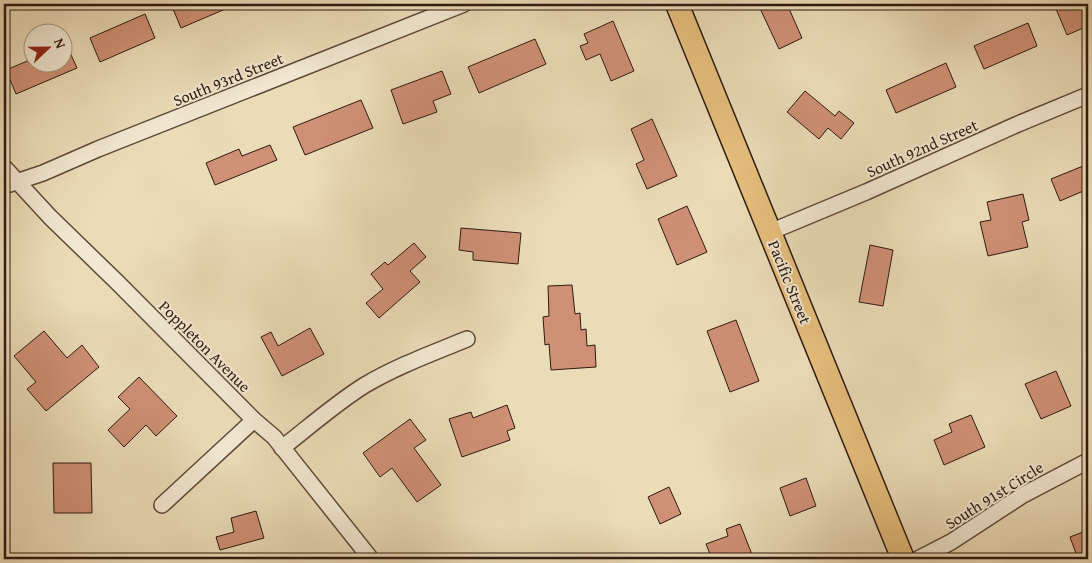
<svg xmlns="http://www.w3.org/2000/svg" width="1092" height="563" font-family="'Gentium Book Plus',serif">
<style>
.building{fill:#cf9075;stroke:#2e1a0f}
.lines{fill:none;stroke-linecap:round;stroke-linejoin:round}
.street-casing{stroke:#5d4a39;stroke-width:18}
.primary-casing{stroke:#2e1a0f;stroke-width:25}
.street{stroke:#f2e8d1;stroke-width:15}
.primary{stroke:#e6be7c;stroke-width:22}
.labels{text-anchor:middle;stroke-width:4;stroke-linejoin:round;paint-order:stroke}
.street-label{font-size:16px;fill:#2e1a0f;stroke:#f2e8d1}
</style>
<rect width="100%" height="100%" fill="#ebdcb8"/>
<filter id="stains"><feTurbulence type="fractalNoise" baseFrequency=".004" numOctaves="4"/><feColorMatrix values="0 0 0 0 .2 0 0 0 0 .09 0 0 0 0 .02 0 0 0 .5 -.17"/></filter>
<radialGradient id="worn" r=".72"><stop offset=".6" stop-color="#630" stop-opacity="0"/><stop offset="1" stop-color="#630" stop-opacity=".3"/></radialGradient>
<g class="building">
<path d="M171,4H237L181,28Z"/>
<path d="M758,4H787L802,38L779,49Z"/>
<path d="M1054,4H1088V26L1067,35Z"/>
<path d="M145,14L155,38L100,62L90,38Z"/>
<path d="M613,21L634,71L611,81L600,54L586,60L580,46L588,43L584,34Z"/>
<path d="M1028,23L1037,46L984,69L974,46Z"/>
<path d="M62,35L77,68L16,94L6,70L32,59V62H62Z"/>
<path d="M535,39L546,64L479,93L468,67Z"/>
<path d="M946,63L956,87L896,113L886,90Z"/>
<path d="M442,71L451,94L433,101L437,112L403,124L391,90Z"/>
<path d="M805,91L835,116L839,111L854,123L841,139L828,128L819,139L787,112Z"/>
<path d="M361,100L373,128L305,155L293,127Z"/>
<path d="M652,119L677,176L647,189L636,164L644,160L631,129Z"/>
<path d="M270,145L277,160L215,185L206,163L239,149L242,156Z"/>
<path d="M1088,164V189L1060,201L1051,179Z"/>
<path d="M1023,194L1029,220L1022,222L1028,247L988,256L980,222L991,220L987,202Z"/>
<path d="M687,206L707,252L677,265L658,219Z"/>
<path d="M461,228L521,233L518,264L473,260V252L459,250Z"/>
<path d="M414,243L426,257L410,271L420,282L379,318L366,303L383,289L371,274L385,262L388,265Z"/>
<path d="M870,245L893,250L883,306L859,302Z"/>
<path d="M572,285L575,314L580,313L581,330L586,329L587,346L595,345L596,367L551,370L549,344L545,345L543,317L549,316L548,286Z"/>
<path d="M736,320L759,381L730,392L707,331Z"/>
<path d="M310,328L324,354L282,376L261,337L271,332L278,346Z"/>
<path d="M44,331L67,358L82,345L99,367L46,411L27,389L36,382L14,356Z"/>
<path d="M1056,371L1071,406L1041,419L1025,384Z"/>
<path d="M139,377L177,416L156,436L146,425L124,447L108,430L130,409L118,397Z"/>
<path d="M507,405L515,428L507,431L510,440L462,457L449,419L471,412L473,418Z"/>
<path d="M971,415L985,447L944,465L934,440L952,432L949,424Z"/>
<path d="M410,419L426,440L414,448L441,485L417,502L392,468L380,477L363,453Z"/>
<path d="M53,463H91L92,513H54Z"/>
<path d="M806,478L816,506L790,516L780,488Z"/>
<path d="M669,487L681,514L660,524L648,497Z"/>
<path d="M256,511L264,538L220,550L216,537L234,532L231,518Z"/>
<path d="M740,524L753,557L747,559H712L706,544L728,536L726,529Z"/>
<path d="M1088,530V559H1078L1070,537Z"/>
</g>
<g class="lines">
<defs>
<g id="street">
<path d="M4,167L50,217L118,283L254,420L274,437L371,559"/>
<path d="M4,186L43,173L98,149L464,4"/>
<path d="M770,232L866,192L1018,124L1088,95"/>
<path d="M282,448C309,427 336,403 365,385C397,366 433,353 467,339"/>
<path d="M162,505L254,420"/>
<path d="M918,559L951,542L1023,495L1088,461"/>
</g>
<path id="primary" d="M677,4L903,559"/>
</defs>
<use href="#street" class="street-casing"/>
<use href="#primary" class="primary-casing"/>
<use href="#street" class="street"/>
<use href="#primary" class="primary"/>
</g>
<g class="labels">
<g class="street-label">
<text transform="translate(228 79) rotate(-22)" y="6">South 93rd Street</text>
<text transform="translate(922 148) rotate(-24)" y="6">South 92nd Street</text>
<text transform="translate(790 282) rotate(68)" y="6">Pacific Street</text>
<text transform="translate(205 346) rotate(45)" y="6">Poppleton Avenue</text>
<text transform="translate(994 495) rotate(-32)" y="6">South 91st Circle</text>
</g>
</g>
<rect width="1092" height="563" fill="none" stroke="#ebdcb8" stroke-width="20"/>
<rect x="5" y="5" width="1082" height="553" fill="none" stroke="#2e1a0f" stroke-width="2.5"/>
<rect x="10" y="10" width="1072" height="543" fill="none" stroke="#2e1a0f"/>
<g transform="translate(48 48) rotate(68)"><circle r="24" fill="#f2e8d1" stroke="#a49683"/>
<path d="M0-4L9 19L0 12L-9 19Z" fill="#8f2418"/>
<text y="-8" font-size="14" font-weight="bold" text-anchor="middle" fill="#2e1a0f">N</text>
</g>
<rect width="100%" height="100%" filter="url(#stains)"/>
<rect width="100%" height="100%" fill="url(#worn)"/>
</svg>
